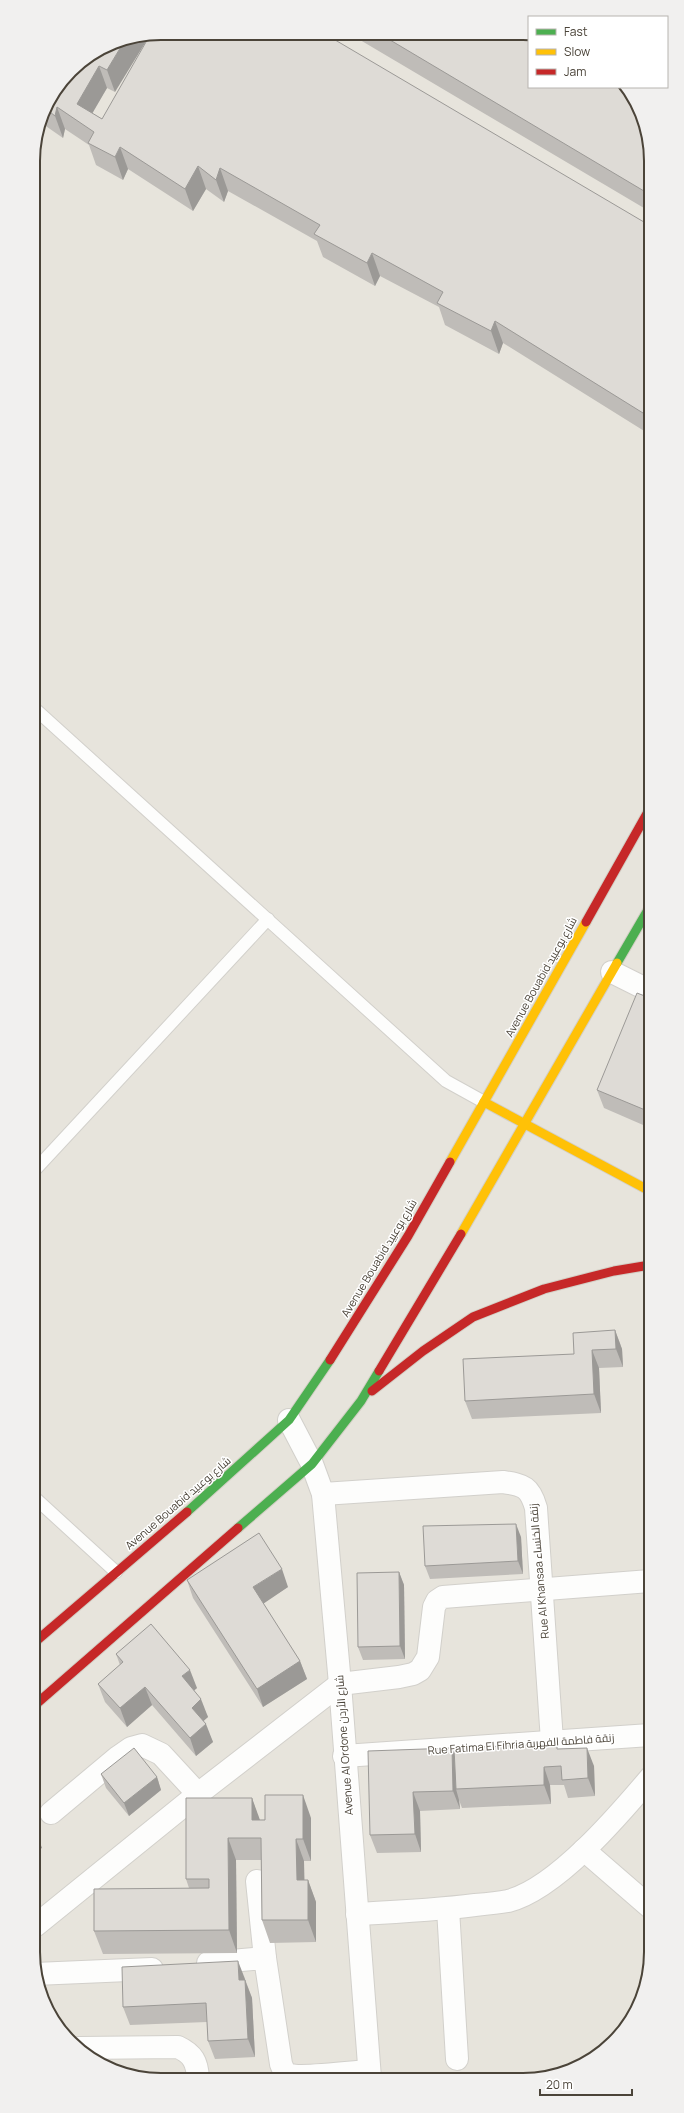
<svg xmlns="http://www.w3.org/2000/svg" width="684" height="2113" font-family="Manrope,Cairo,sans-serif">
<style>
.residential{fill:#e7e4dc}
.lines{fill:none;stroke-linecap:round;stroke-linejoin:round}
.lane-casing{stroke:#d2d0cb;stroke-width:14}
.street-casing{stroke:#d2d0cb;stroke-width:24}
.fast-casing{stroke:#d3cfc5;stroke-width:11}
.slow-casing{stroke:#d3cfc5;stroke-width:11}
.jam-casing{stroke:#d3cfc5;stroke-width:11}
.lane{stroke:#fdfdfc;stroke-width:12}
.street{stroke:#fdfdfc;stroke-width:22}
.fast{stroke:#4caf50;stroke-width:9}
.slow{stroke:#ffc107;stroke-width:9}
.jam{stroke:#c62828;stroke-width:9}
.wall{fill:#bfbcb8}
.shaded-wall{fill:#9b9996}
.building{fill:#dedbd6;stroke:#9b9996}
.labels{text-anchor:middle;stroke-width:3;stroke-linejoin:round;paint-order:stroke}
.street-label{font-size:11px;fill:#4b4439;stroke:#fff}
.rim{fill:none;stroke:#4b4439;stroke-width:2}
</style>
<rect width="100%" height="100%" fill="#f4f2ee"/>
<path class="residential" d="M161,33L529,35V87L649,136L651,1960L641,2001L619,2037L587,2063L548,2078H136L104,2067L70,2042L46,2009L35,1977L33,153L43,112L71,70L112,43Z"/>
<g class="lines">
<defs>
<g id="lane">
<path d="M34,708L446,1081L484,1102"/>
<path d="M34,1171L268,919"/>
<path d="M35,1498L116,1572"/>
</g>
<g id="street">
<path d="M612,972L650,991"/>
<path d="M289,1420L312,1464L323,1494L340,1684L370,2078"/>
<path d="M323,1494L503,1482C524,1485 530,1487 536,1508L552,1741"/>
<path d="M344,1756L650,1735"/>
<path d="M51,1813L118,1757L131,1748L142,1745L161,1754L198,1794"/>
<path d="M584,1850L651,1908"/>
<path d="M257,1881L265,1958"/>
<path d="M448,1909L457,2059"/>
<path d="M357,1914C396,1912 436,1910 475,1905C486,1904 497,1903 508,1901C556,1889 619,1815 651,1777"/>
<path d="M35,1926L198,1794L340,1684L399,1677L413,1674L420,1670L428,1657L434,1607L437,1601L443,1597L650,1581"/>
<path d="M208,1963L265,1958L281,2064C282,2067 284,2072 288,2074C298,2079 354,2072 369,2071"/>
<path d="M35,1974L152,1969"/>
<path d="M79,2048L178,2047C193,2054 197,2062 198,2078"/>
</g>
<g id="fast">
<path d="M617,963L649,908"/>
<path d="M187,1512L289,1420L330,1360"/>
<path d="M238,1528L312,1464L361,1401L379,1371"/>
</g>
<g id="slow">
<path d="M484,1102L650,1191"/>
<path d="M450,1162L586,922"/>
<path d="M461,1234L617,963"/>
</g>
<g id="jam">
<path d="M586,922L649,810"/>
<path d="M330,1360L408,1236L450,1162"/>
<path d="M379,1371L461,1234"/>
<path d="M372,1391L423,1351L473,1317L544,1289L614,1271L650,1265"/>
<path d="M35,1642L187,1512"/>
<path d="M35,1705L238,1528"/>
</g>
</defs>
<use href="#lane" class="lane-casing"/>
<use href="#street" class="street-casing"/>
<use href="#fast" class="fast-casing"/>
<use href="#slow" class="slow-casing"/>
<use href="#jam" class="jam-casing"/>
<use href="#lane" class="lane"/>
<use href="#street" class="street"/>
<use href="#fast" class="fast"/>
<use href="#slow" class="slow"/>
<use href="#jam" class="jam"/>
</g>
<g class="wall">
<path d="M350,34L529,35L649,136V211Z"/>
<path d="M112,43L115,92L107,88L92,113L102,119L649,225V434L503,343L499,354L445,325L439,307L380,276L375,286L323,257L317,241L228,191L224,202L206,189L193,211L128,169L123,180L96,165L89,145L65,129L63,138L40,122L43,112L71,70Z"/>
<path d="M650,998V1128L604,1108L597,1090Z"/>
<path d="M615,1330L622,1349L623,1367L599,1368L601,1413L472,1419L465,1401L574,1354Z"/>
<path d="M521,1537L523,1574L430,1579L425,1566Z"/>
<path d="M399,1572L404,1585L405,1659L363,1660L358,1647Z"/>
<path d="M187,1580L288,1587L263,1603L300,1661L307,1679L263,1707L193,1598Z"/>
<path d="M116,1654L197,1688L194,1690L208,1717L203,1721L213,1742L196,1756L152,1705L127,1727L105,1702L98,1684L120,1665Z"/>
<path d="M452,1748L454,1756L558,1749L594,1766L595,1796L568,1798L564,1785H550L551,1804L462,1808L459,1800L460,1809L420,1811L421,1852L377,1853L370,1835Z"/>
<path d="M101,1774L157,1777L161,1790L129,1816L106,1788Z"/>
<path d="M252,1798L259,1820L311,1818V1861H304V1880H308L316,1902V1942L270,1943L262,1920L261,1860H236L237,1953L103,1954L94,1931L189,1888L186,1879Z"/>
<path d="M245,1979L252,1998L255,2057L215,2059L208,2041L207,2022L130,2025L123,2007Z"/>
</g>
<g class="shaded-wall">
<path d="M150,35L115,92L107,70L125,40Z"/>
<path d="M99,66L107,88L85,126L77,104Z"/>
<path d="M57,107L65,129L63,138L55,116Z"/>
<path d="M120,147L128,169L123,180L115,157Z"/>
<path d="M198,166L206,189L193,211L185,189Z"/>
<path d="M220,168L228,191L224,202L216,180Z"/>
<path d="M372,253L380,276L375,286L367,263Z"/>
<path d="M495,321L503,343L499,354L491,331Z"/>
<path d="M649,401V429L643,413Z"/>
<path d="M650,1086V1099L647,1092Z"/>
<path d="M615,1330L622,1349L623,1367L616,1349Z"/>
<path d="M592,1350L599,1368L601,1413L594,1394Z"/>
<path d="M516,1524L521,1537L523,1574L518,1561Z"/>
<path d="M282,1569L288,1587L260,1606L253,1587Z"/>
<path d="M399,1572L404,1585L405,1659L400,1646Z"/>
<path d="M300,1661L307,1679L263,1707L257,1689Z"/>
<path d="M190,1670L197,1688L189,1695L182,1676Z"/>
<path d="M145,1687L152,1705L127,1727L120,1708Z"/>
<path d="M201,1699L208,1717L198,1726L192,1708Z"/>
<path d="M206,1724L213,1742L196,1756L190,1738Z"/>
<path d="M452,1748L458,1766L456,1789L459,1800L460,1809L453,1791Z"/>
<path d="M587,1748L594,1766L595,1796L588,1778Z"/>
<path d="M544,1767L550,1785L551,1804L544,1785Z"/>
<path d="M157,1777L161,1790L129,1816L124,1803Z"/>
<path d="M413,1792L420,1811L421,1852L415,1834Z"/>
<path d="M303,1795L311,1818V1861L303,1839Z"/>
<path d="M252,1798L260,1820H252Z"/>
<path d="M37,1835L42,1848L35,1852V1836Z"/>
<path d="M228,1838L236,1860L237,1953L229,1930Z"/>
<path d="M296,1839L304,1861L305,1902L297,1880Z"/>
<path d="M308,1880L316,1902V1942L308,1920Z"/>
<path d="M238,1961L245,1979L246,1998L239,1980Z"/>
<path d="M245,1980L252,1998L255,2057L248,2039Z"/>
</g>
<g class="building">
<path d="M161,33L325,34L649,225V401L643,413L495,321L491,331L437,303L443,292L372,253L367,263L314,234L320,225L220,168L216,180L198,166L185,189L120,147L115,157L88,143L94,132L57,107L55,116L45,108L71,70L112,43L125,40L107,70L99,66L77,104L102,119L150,35Z"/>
<path d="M380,34L529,35V87H625L638,104L649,136V194Z"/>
<path d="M637,993L650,998V1086L647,1092L650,1093V1112L597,1090Z"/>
<path d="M615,1330L616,1349L592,1350L594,1394L465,1401L463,1359L574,1354L573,1333Z"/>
<path d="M516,1524L518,1561L425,1566L423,1526Z"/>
<path d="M259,1533L282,1569L253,1587L300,1661L257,1689L187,1580Z"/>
<path d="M399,1572L400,1646L358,1647L357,1573Z"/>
<path d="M151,1624L190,1670L182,1676L201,1699L192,1708L206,1724L190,1738L145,1687L120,1708L98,1684L123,1662L116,1654Z"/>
<path d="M557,1744V1749L587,1748L588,1778L562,1780L561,1766L544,1767V1785L456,1789L454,1748Z"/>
<path d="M134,1748L157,1777L124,1803L101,1774Z"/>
<path d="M452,1748L453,1791L413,1792L415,1834L370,1835L368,1751Z"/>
<path d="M265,1795H303V1839H296L297,1880H308V1920H262L261,1838H228L229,1930L94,1931V1889L209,1888V1879H186V1798H252V1820H265Z"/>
<path d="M238,1961L239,1980H245L248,2039L208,2041L206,2003L123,2007L122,1967Z"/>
</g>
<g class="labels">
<g class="street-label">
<text transform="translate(541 977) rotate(-61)" y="4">Avenue Bouabid شارع بوعبيد</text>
<text transform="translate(379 1258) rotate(-59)" y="4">Avenue Bouabid شارع بوعبيد</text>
<text transform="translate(178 1503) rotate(-41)" y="4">Avenue Bouabid شارع بوعبيد</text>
<text transform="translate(539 1571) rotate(-95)" y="4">Rue Al Khansaa زنقة الخنساء</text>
<text transform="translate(521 1744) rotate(-4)" y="4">Rue Fatima El Fihria زنقة فاطمة الفهربة</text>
<text transform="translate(344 1745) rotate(-94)" y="4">Avenue Al Ordone شارع الأردن</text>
</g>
</g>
<path d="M0 0H684V2113H0ZM161 40H523A121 121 0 0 1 644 161V1952A121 121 0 0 1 523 2073H161A121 121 0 0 1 40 1952V161A121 121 0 0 1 161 40Z" fill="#f1f0ef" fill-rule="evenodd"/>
<path class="rim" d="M161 40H523A121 121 0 0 1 644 161V1952A121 121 0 0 1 523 2073H161A121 121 0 0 1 40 1952V161A121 121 0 0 1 161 40Z"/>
<rect x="528" y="16" width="140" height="72" fill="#ffffff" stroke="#b7b4b0"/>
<rect x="536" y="29" width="20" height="6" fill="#4caf50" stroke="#b7b4b0"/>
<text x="564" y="36" font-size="12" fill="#4b4439">Fast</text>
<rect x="536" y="49" width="20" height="6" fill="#ffc107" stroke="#b7b4b0"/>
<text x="564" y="56" font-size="12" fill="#4b4439">Slow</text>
<rect x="536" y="69" width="20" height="6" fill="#c62828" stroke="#b7b4b0"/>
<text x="564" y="76" font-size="12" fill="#4b4439">Jam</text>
<path d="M540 2089v6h92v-6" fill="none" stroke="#4b4439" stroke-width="2"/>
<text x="546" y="2089" font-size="12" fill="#4b4439" stroke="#ffffff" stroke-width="3" paint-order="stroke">20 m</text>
</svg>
